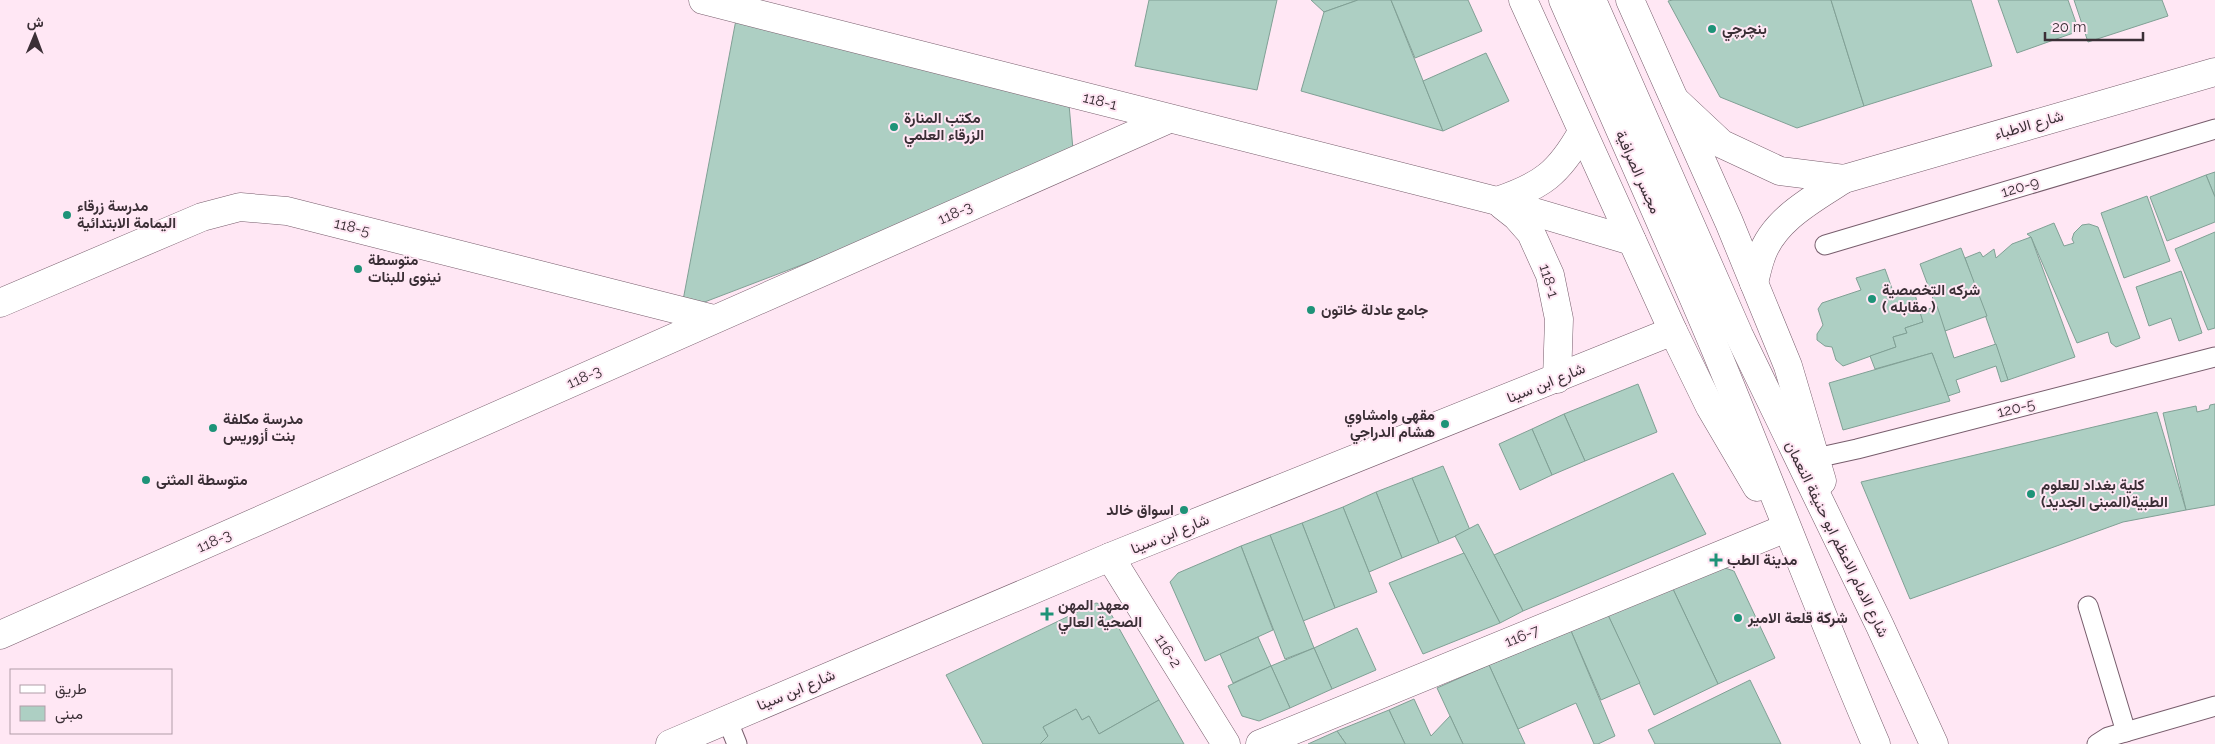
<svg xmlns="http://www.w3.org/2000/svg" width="2215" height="744" font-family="Raleway,Vazirmatn,sans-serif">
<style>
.building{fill:#adcfc3;stroke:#80a095}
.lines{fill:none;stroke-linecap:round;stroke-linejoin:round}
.service-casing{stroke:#775d6c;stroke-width:21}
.minor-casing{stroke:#775d6c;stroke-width:29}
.tertiary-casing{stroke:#775d6c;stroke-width:29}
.secondary-casing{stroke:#775d6c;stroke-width:29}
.service{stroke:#fff;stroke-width:19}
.minor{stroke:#fff;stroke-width:28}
.tertiary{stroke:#fff;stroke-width:28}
.secondary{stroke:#fff;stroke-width:28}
.poi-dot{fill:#1e9378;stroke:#ffe7f4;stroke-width:2}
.labels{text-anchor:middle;stroke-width:4;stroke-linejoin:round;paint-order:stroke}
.poi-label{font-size:15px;font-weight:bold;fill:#3b2f36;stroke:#ffe7f4;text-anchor:start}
.street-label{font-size:15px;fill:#3b2f36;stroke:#ffe7f4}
</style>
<rect width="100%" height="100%" fill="#ffe7f4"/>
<g class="building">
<path d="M1149,0H1277L1257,90L1135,66Z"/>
<path d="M1311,0H1358L1324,12Z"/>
<path d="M1358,0H1391L1443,131L1301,91L1324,12Z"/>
<path d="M1391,0H1468L1482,31L1415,58Z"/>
<path d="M1673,0H1831L1864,106L1797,128L1720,97L1668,1Z"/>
<path d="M1831,0H1971L1992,66L1864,106Z"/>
<path d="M1998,0H2068L2079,31L2017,53Z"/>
<path d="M2074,0H2162L2168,16L2088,42Z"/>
<path d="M738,9L1068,93L1074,161L681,311Z"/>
<path d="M1486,53L1509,101L1443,131L1423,81Z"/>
<path d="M2215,172V197L2206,175Z"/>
<path d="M2206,175L2215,197V222L2167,241L2150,197Z"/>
<path d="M2147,196L2170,261L2124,278L2101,213Z"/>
<path d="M2054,223L2064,246L2074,243L2072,239L2074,233L2082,225L2089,224L2098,227L2140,338L2116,347L2111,343L2108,332L2077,343L2031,237L2027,234Z"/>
<path d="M2215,232V328L2208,330L2175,249Z"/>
<path d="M2031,237L2075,357L2008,380L1965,258L1980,252L1983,257L1994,249L1996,258L2012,244Z"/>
<path d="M1961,248L1987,316L1945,331L1920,264Z"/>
<path d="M1885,269L1895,297L1914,291L1923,322L1905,328L1907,333L1893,337L1896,347L1843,366L1836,360L1832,347L1825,346L1817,340V334L1823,325L1818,309L1822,303L1861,290L1856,278Z"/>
<path d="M2181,271L2202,333L2179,341L2171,318L2149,326L2136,287Z"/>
<path d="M1937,306L1954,358L1996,344L2008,380L2001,382L1996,366L1956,380L1960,392L1948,396L1932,353L1875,369L1870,356L1896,347L1893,337L1907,333L1905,328L1923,322L1920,312Z"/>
<path d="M1932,353L1950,401L1843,430L1829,383Z"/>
<path d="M1638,384L1657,432L1585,461L1564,414Z"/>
<path d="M2215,404V505L2186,510L2163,413L2196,406L2197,412L2209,409L2210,405Z"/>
<path d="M2157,412L2186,510L2123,522L1910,599L1861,482Z"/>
<path d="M1564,414L1585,461L1552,475L1532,429Z"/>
<path d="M1532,429L1552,475L1520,490L1499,444Z"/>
<path d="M1443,466L1470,530L1439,543L1412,478Z"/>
<path d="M1673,473L1706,534L1523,611L1494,555Z"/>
<path d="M1412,478L1439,543L1402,558L1376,492Z"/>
<path d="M1376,492L1402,558L1369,572L1343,507Z"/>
<path d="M1343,507L1377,592L1335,608L1302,523Z"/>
<path d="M1302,523L1335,608L1303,621L1270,535Z"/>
<path d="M1478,524L1523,611L1500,623L1455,536Z"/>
<path d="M1270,535L1314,648L1285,659L1241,546Z"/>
<path d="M1241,546L1273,630L1205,661L1170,582L1178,573Z"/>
<path d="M1464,553L1500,623L1423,654L1389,583Z"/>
<path d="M1719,566L1734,571L1775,658L1718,684L1672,587Z"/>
<path d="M1672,587L1718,684L1654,715L1608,615Z"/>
<path d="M1096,603L1106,605L1159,700L1099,734L1089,716L1082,720L1076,709L1043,727L1048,736L1040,744H983L946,675Z"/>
<path d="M1608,615L1640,683L1601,700L1571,631Z"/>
<path d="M1357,628L1376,670L1332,689L1314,648Z"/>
<path d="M1571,631L1615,736L1598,744H1594L1576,703L1518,729L1489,665Z"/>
<path d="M1258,637L1271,666L1233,683L1220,654Z"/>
<path d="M1314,648L1332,689L1290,708L1271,666Z"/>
<path d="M1489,665L1518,729L1525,744H1463L1437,688Z"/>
<path d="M1271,666L1290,708L1259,721L1242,716L1228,686Z"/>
<path d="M1750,680L1781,744H1655L1648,730Z"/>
<path d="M1414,699L1431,736L1450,716L1463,744H1405L1389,710Z"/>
<path d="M1159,700L1184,744H1040L1048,736L1043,727L1076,709L1082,720L1089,716L1099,734Z"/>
<path d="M1389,710L1405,744H1346L1337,731Z"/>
<path d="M1337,731L1346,744H1308Z"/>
</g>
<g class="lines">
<defs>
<g id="service">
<path d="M1825,245L2215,129"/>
<path d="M1816,458L1857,449L2215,357"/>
<path d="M2088,606L2126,732"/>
<path d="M727,719L737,744"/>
<path d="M2097,744L2108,737L2215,706"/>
</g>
<g id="minor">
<path d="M1675,100L1722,144L1780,171L1844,179"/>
<path d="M1754,283C1756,275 1758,265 1761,257C1773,220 1813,199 1844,179L2215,72"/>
<path d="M0,303L202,217L240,207L287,211L714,319"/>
<path d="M1110,557L1226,744"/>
<path d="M0,635L1169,119"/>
<path d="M1260,744L1784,529"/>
</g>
<g id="tertiary">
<path d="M703,0L1497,201L1632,241"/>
<path d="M1497,201C1542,186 1559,173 1582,132"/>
<path d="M1502,205L1516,216L1531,233L1550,275L1559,319L1557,379"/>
<path d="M670,744L1110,557L1673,331"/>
</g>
<g id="secondary">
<path d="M1523,0L1673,331L1710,407L1757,487"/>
<path d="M1563,0C1613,115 1665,230 1714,346C1769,478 1819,612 1876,744"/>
<path d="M1592,0L1739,335L1880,626L1934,744"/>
<path d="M1630,0L1729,222L1788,366L1822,481"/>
</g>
</defs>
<use href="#service" class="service-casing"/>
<use href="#minor" class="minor-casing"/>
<use href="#tertiary" class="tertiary-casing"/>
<use href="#secondary" class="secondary-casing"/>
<use href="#service" class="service"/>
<use href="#minor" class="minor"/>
<use href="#tertiary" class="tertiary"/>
<use href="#secondary" class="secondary"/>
</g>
<g class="poi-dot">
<circle cx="1712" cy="29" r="5"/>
<circle cx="894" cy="127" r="5"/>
<circle cx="67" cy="215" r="5"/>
<circle cx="358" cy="269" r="5"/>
<circle cx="1872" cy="299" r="5"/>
<circle cx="1311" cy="310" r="5"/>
<circle cx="1445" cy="424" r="5"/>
<circle cx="213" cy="428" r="5"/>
<circle cx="146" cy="480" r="5"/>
<circle cx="2031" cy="494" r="5"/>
<circle cx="1184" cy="510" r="5"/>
<path d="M1713.5 552.5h5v5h5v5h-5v5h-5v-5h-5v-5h5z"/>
<path d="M1044.5 606.5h5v5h5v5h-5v5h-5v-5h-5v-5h5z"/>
<circle cx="1738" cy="618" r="5"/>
</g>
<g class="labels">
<g class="poi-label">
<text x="1722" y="34">بنچرچي</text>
<text x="904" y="123">مكتب المنارة<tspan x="904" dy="17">الزرقاء العلمي</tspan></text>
<text x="77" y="211">مدرسة زرقاء<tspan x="77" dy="17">اليمامة الابتدائية</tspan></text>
<text x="368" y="265">متوسطة<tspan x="368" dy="17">نينوى للبنات</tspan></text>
<text x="1882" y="295">شركه التخصصية<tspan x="1882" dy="17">( مقابله )</tspan></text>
<text x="1321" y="315">جامع عادلة خاتون</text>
<text x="1435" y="420" text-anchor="end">مقهى وامشاوي<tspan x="1435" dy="17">هشام الدراجي</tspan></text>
<text x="223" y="424">مدرسة مكلفة<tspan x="223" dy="17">بنت أزوريس</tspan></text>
<text x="156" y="485">متوسطة المثنى</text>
<text x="2041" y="490">كلية بغداد للعلوم<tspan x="2041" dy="17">الطبية(المبنى الجديد)</tspan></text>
<text x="1174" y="515" text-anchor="end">اسواق خالد</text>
<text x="1727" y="565">مدينة الطب</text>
<text x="1058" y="610">معهد المهن<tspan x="1058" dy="17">الصحية العالي</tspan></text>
<text x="1748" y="623">شركة قلعة الامير</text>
</g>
<g class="street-label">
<text transform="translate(1100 101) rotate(14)" y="5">118-1</text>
<text transform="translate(2029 125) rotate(-16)" y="5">شارع الاطباء</text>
<text transform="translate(1638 172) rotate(66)" y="5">مجسر الصرافية</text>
<text transform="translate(2020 187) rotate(-17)" y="5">120-9</text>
<text transform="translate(955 213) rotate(-24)" y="5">118-3</text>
<text transform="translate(352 227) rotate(14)" y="5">118-5</text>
<text transform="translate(1549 281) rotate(73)" y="5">118-1</text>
<text transform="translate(584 377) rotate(-24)" y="5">118-3</text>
<text transform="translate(1546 383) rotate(-22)" y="5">شارع ابن سينا</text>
<text transform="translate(2016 408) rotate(-14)" y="5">120-5</text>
<text transform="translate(1170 534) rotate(-22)" y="5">شارع ابن سينا</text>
<text transform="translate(1837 539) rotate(64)" y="5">شارع الامام الاعظم ابو حنيفة النعمان</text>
<text transform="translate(214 541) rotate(-24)" y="5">118-3</text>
<text transform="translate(1522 636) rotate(-22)" y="5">116-7</text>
<text transform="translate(1168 651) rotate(58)" y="5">116-2</text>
<text transform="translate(796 690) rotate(-23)" y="5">شارع ابن سينا</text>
</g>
</g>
<rect x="10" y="669" width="162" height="65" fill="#ffe7f4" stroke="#b19da8"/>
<rect x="20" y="685" width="25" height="8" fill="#ffffff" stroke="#b19da8"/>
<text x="55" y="694" font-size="15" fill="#3b2f36">طريق</text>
<rect x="20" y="706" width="25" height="15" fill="#adcfc3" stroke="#b19da8"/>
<text x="55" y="719" font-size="15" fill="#3b2f36">مبنى</text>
<g transform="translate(35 35) rotate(1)" stroke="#ffe7f4" stroke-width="4" paint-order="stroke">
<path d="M0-4L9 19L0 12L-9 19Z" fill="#3b2f36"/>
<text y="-8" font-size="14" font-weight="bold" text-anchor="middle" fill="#3b2f36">ش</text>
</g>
<path d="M2045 32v8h98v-8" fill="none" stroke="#3b2f36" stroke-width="2.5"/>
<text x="2052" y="32" font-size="15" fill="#3b2f36" stroke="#ffe7f4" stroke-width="4" paint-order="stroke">20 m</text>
</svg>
